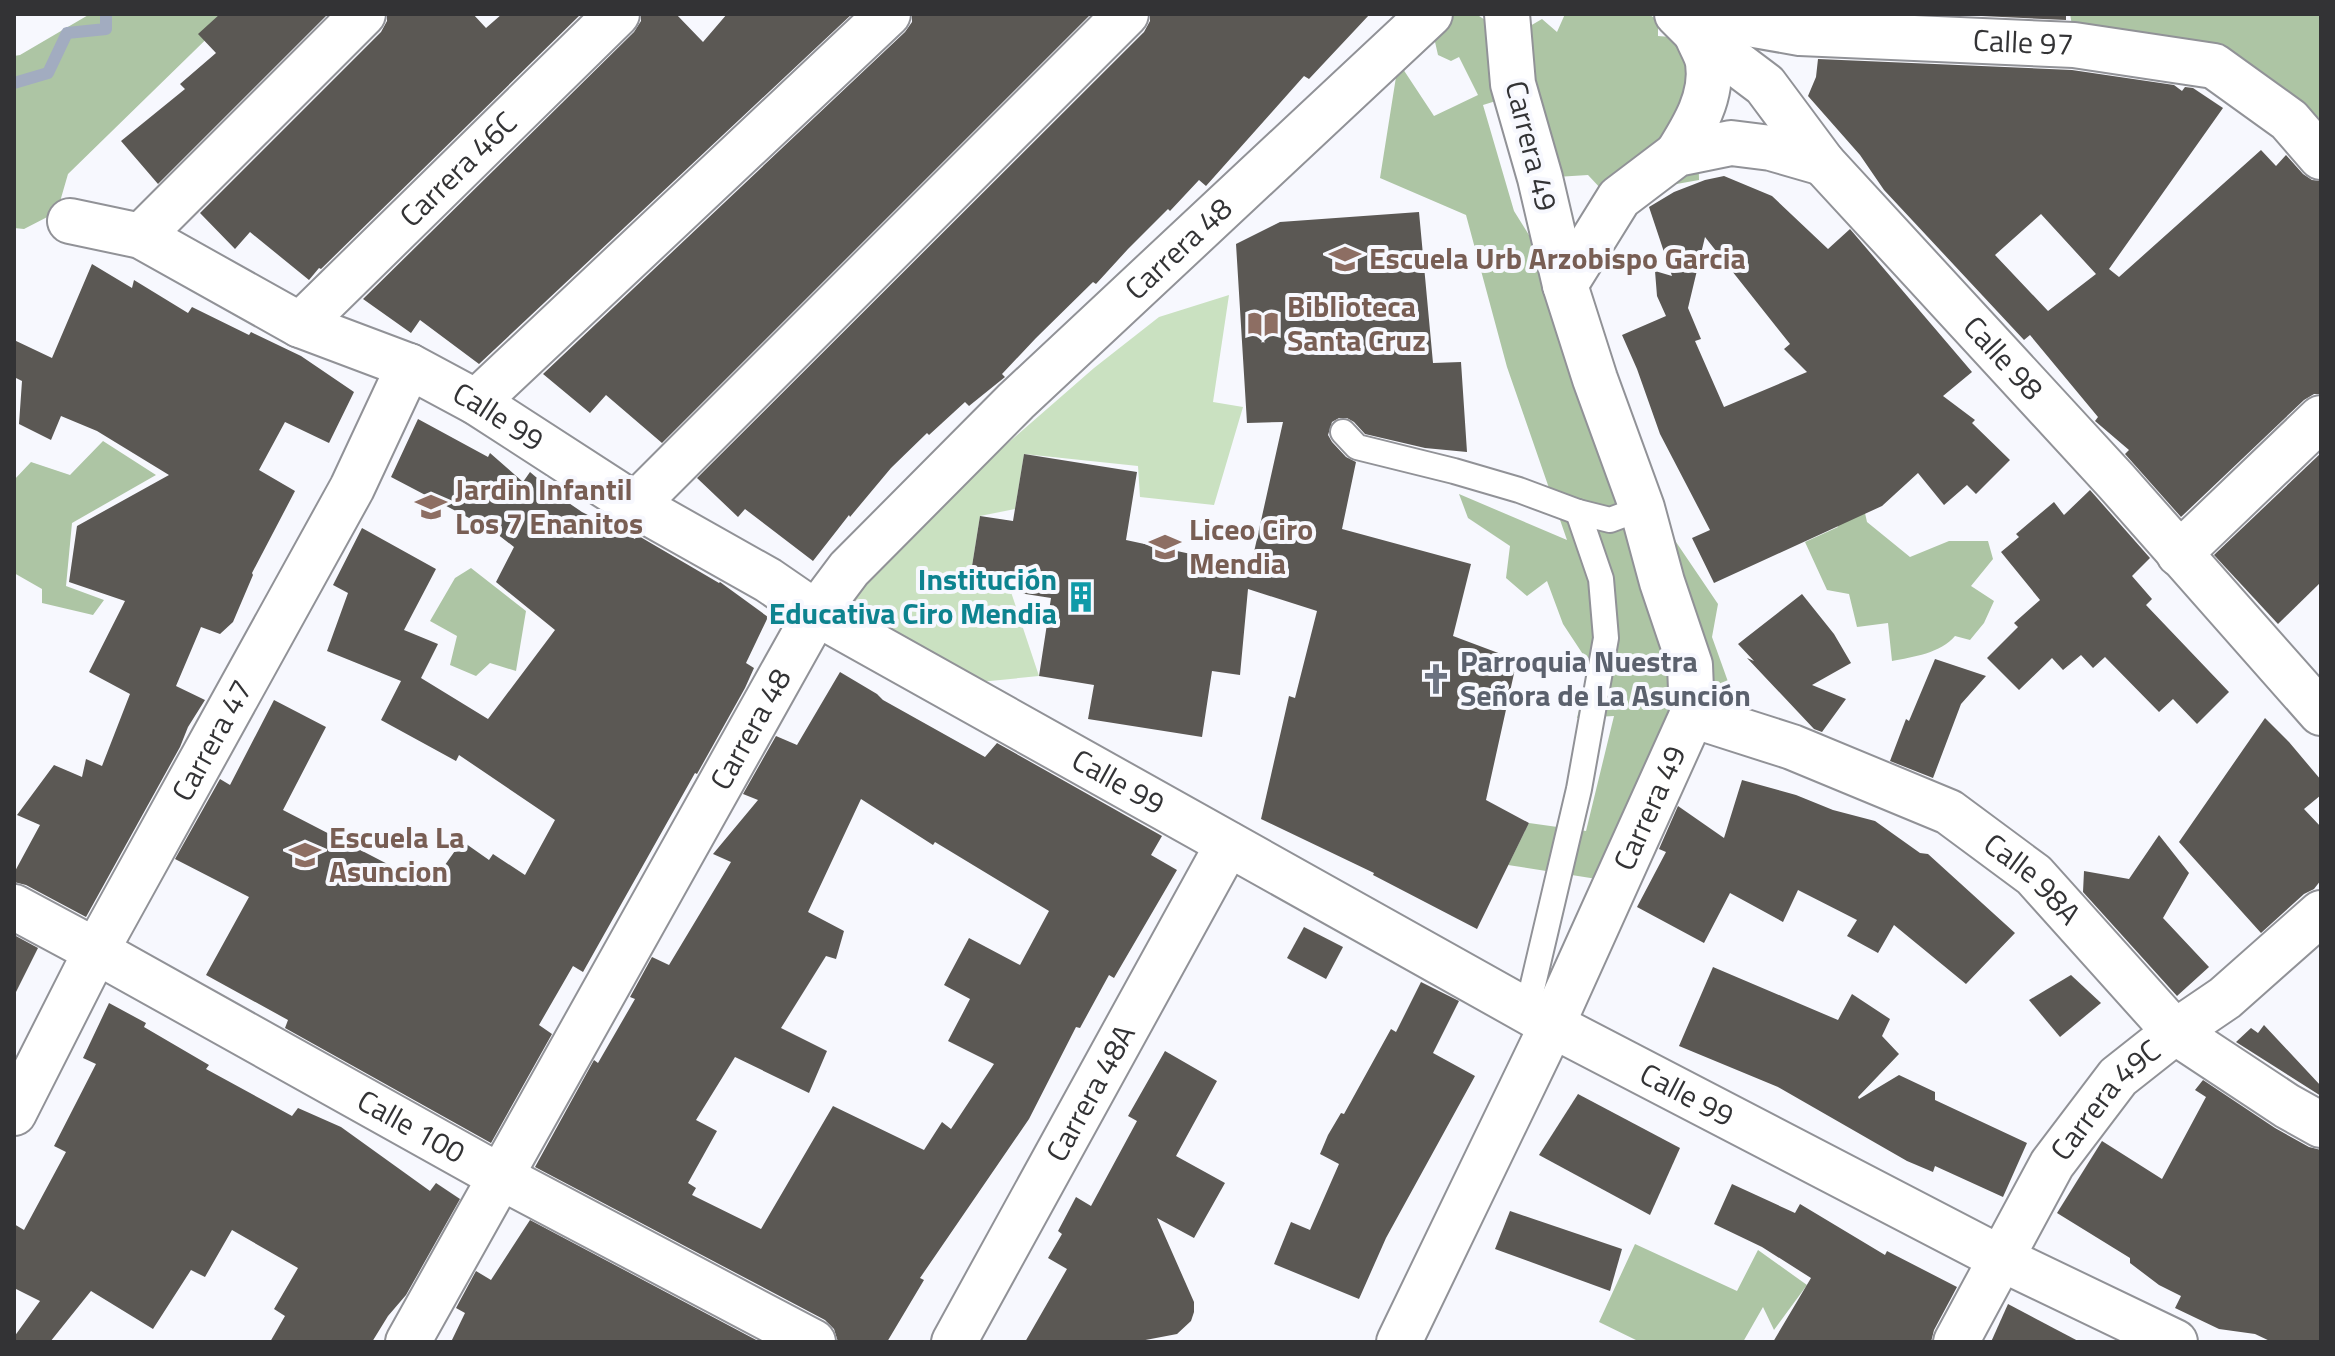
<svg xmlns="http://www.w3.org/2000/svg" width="2335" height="1356" font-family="'Titillium Web',sans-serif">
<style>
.green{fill:#cae1c1}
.forest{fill:#adc5a4}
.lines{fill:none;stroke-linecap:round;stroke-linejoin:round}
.stream{stroke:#a2acc0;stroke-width:12}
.building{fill:#5b5854;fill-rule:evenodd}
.service-casing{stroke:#919297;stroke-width:28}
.minor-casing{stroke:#919297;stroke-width:48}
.tertiary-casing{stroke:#919297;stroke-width:48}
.service{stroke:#fff;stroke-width:24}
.minor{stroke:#fff;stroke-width:44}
.tertiary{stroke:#fff;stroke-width:44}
.labels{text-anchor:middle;stroke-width:8;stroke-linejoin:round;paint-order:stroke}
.street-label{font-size:30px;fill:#333335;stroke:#f7f8fe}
.education-label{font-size:30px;font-weight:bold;fill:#785e54;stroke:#f7f8fe;text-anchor:start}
.culture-label{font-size:30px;font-weight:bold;fill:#0d838f;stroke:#f7f8fe;text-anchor:end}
.worship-label{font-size:30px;font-weight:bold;fill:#5b616d;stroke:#f7f8fe;text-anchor:start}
</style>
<rect width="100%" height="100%" fill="#f7f8fe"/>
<path class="green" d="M1229,295L1213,402L1243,407L1214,505L1140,497L1138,466L1024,454L1015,509L980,516L969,585L1011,592L1039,676L980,682L835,611L914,525L1094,368L1159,317Z"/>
<g class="forest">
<path d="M90,14H232L68,174L57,212L24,229L14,228V56L20,55Z"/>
<path d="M1417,14H1476L1511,37L1542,19L1557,32L1565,14H1648L1658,20V36L1696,39L1699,180L1671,185L1641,207L1626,227L1603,191L1588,175L1540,178L1525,92L1483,105L1514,211L1563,290L1676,542L1718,604L1712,637L1736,704L1704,744L1616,882L1508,865L1529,823L1586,831L1614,716L1577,718L1590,665L1563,624L1547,581L1527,596L1506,578L1510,546L1468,518L1459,494L1567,540L1507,367L1466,215L1380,178L1396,77L1403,69L1434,116L1478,95L1459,57L1451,61L1438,55L1433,33Z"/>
<path d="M2070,14H2321V115L2313,124L2232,90L2073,31Z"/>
<path d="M103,441L156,475L72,523L66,586L104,600L93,615L42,603V589L14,573V480L31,462L70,475Z"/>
<path d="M1855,469L1867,522L1910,557L1949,541H1988L1993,559L1971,586L1994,601L1984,623L1970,640L1955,636C1941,653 1913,657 1892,661L1888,623L1857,627L1849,594L1827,590L1805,542L1838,527L1817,482Z"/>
<path d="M471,568L526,611L516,671L490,663L476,676L450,665L457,636L430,621L455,578Z"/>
<path d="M1635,1244L1737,1291L1758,1250L1807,1285L1774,1330L1763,1307L1743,1342H1640L1599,1322Z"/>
</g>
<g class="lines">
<path class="stream" d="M14,83L48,73L67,33L106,29V14"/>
</g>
<g class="building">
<path d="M220,14H328L158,184L121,141L185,89L180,84L216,53L198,34Z"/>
<path d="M387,14H473L486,28L502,14H581L321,269L319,268L309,280L250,232L235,249L200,213L381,32L387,21Z"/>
<path d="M641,14H676L703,42L727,14H852L479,364L420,320L411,333L363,299L634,32L641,21Z"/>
<path d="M912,14H1091L662,443L606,395L590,413L543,374L905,32L912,22Z"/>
<path d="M1150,14H1370L1309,79L1304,76L1206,186L1199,180L1170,211L1168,209L1128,249L1096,284L1093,282L1036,338L1002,374L1005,377L969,406L965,402L929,435L927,433L891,468L850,517L849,515L813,561L745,509L738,517L697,478L1144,32L1150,21Z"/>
<path d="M1938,14H2066V20Z"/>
<path d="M1818,59L2072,70L2174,85L2182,91L2185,87L2193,88L2223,108L2109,269L2119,277L2261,150L2276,166L2286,155L2303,174L2312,180L2321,181V394H2314L2304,400L2181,517L2125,454L2129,450L2095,421L2098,417L2030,335L2024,340L1884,190L1860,155L1808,96L1816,77ZM2041,214L2096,274L2048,311L1995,255Z"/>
<path d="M1724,176L1772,196L1828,249L1850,229L1972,372L1943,396L1975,420L1972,423L2010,460L1976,494L1967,485L1944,505L1918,473L1882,506L1714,583L1692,538L1710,530L1660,434L1637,369L1622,335L1666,316L1657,296L1655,271L1672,276L1649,207L1674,192L1705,180ZM1705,237L1790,344L1784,349L1807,372L1724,407L1695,341L1701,339L1688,308Z"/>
<path d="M1419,212L1433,363L1461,362L1467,452L1425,448L1365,434L1354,422L1347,418H1339L1332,422L1328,435L1332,442L1346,457L1356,462L1342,529L1471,564L1453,636L1517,660L1486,800L1529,823L1477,929L1373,875L1374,873L1261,819L1289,696L1295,698L1317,611L1248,589L1240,675L1212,671L1202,737L1088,719L1094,685L1039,676L1051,598L969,585L980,516L1013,521L1024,454L1137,472L1126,540L1251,567L1250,570L1283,422L1247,423L1236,244L1280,222Z"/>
<path d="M92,264L132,288L134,280L188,313L192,307L249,335L251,332L301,356L354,392L329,443L285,422L259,470L295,491L252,573L253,575L233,622L220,634L201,627L176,686L205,700L188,727L180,747L86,917L26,885L14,882V873L40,825L17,815L54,765L82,777L86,759L102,766L130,694L89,672L125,601L69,582L77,526L169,475L97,431L61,416L51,440L19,424L22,381L14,377V340L52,358Z"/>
<path d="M418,419L488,457L490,453L523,482L530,472L557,495L582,512L635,539L637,535L719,583L720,582L768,617L746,663L754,668L745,688L697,774L695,773L583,972L573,966L539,1025L552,1034L491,1143L285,1028L288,1020L206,975L249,897L175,859L220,779L230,785L274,700L326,727L283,810L430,886L462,841L489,860L493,854L525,875L555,820L459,755L456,761L381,720L401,681L327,651L348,593L333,585L362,528L436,569L404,630L438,644L421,678L488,719L555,630L496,582L514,547L492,530L391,477Z"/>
<path d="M2321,453V582L2278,624L2214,555Z"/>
<path d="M2090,490L2150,558L2132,576L2152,599L2146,605L2229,692L2197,724L2173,699L2159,712L2105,657L2093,668L2081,655L2063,670L2052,658L2019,690L1987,658L2018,627L2014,623L2040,600L2001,552L2019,537L2016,534L2054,502L2064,515Z"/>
<path d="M1802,594L1834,634L1851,663L1812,685L1846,699L1822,732L1814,729L1747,658L1754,661L1738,644Z"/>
<path d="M1935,659L1986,676L1961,704L1933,778L1890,761L1906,719L1909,721Z"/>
<path d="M840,672L877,694L883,700L985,757L997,743L1162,836L1151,855L1177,870L1114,978L1109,975L1080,1028L1076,1027L1029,1119L920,1278L924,1280L887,1342H838L834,1329L825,1320L535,1167L594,1060L598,1063L635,999L630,997L652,957L669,965L731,862L713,854L758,800L743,794L776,736L797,745ZM861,799L933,845L935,842L1049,911L1020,965L969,938L944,985L970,999L948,1041L994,1064L951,1129L942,1122L924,1150L833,1106L761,1229L692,1195L696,1188L688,1183L717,1131L696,1120L735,1057L809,1093L827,1051L781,1028L826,956L836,959L844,931L808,912Z"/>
<path d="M2265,718L2289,742L2321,780V795L2304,809L2321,827V880L2314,889L2304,894L2261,933L2179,842Z"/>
<path d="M1742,780L1796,795L1833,810L1875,821L1920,853L1928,854L2015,933L1966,984L1894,925L1878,953L1847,936L1857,920L1798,890L1783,922L1730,893L1704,943L1637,907L1666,852L1659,849L1678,806L1724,838Z"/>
<path d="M2159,835L2189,873L2163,918L2209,967L2177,996L2083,892L2084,871L2129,879Z"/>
<path d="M1304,927L1343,947L1326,979L1287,958Z"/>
<path d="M14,935L38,948L14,996Z"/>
<path d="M1713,967L1838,1020L1852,994L1890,1019L1882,1036L1899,1054L1858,1097L1859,1099L1899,1075L1935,1092V1100L2027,1143L2003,1197L1935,1166L1933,1172L1907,1161L1778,1087L1679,1046Z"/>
<path d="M2071,975L2101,1003L2060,1037L2029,1000Z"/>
<path d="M1421,982L1459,1001L1433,1053L1475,1076L1386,1238L1359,1299L1274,1264L1291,1222L1310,1230L1339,1164L1320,1154L1328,1135L1341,1113L1344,1114L1391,1029L1396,1032Z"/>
<path d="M109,1003L146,1023L144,1027L209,1065L206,1069L292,1116L298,1108L341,1127L430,1191L436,1183L460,1199L406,1295L388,1316L372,1342H270L285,1316L274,1309L298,1268L232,1230L205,1277L191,1270L153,1329L91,1291L50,1342H14V1337L40,1301L14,1288V1224L24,1230L66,1152L54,1146L96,1064L83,1058Z"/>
<path d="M2264,1025L2321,1086V1096L2236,1042L2251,1028L2258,1033Z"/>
<path d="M1165,1051L1217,1081L1176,1156L1225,1183L1194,1238L1157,1218L1194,1302V1312L1191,1321L1177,1334L1135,1342H1025L1067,1269L1048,1258L1062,1234L1058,1231L1076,1197L1091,1206L1137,1121L1128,1116Z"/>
<path d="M2203,1080L2275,1128L2309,1147L2321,1150V1342H2272L2255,1334L2219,1329L2175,1308L2181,1296L2159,1285L2130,1263V1258L2057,1213L2102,1141L2162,1179L2206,1097L2195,1090Z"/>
<path d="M1578,1094L1680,1148L1650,1215L1539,1155Z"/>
<path d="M1732,1184L1795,1213L1800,1204L1885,1255L1887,1251L1957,1287L1934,1330L1931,1342H1773L1811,1278L1762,1247L1714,1224Z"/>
<path d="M1510,1211L1622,1249L1610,1291L1495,1249Z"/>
<path d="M530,1220L760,1342H451L465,1313L456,1308L476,1271L491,1280Z"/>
<path d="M2008,1304L2080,1342H1991Z"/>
</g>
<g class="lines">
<defs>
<g id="service">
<path d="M1343,432L1357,447L1454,471L1519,490L1578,512L1610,520L1642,508"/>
<path d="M1527,1010L1579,789L1606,638L1601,579L1578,512"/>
</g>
<g id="minor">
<path id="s1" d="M1677,14L1696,33L1765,85L1823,163L2116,481L2321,713"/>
<path id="s2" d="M1691,14L1800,33L2074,45L2214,66L2289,120L2321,157"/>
<path d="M1677,154C1694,127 1713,96 1708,63C1707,54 1699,42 1696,33"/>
<path id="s3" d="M70,221L141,236L300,325L409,366L476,402L635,505L768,580L816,613L1552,1025"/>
<path d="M141,236L363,14"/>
<path d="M1565,285L1619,198L1677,154L1731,143L1771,148L1823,163"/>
<path id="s4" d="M300,325L617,14"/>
<path d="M476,402L888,14"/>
<path d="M635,505L1126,14"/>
<path d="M2179,554L2321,418"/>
<path id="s5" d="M1692,715L1792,747L1949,812L2034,875L2175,1032L2287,1106L2321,1125"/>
<path id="s6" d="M14,1113L96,951L352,488L409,366"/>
<path id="s7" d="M408,1342L816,613L849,569L1016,401L1430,14"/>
<path id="s8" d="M954,1342L1228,844"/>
<path id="s9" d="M1956,1342L2052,1164L2118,1077L2175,1032L2225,998L2321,913"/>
</g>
<g id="tertiary">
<path id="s10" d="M14,907L96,951L499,1176L813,1342"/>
<path id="s11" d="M1552,1025L2002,1259L2175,1342"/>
<path id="s12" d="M1399,1342L1552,1025L1692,715L1690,665L1662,582L1642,508L1595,379L1565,285L1540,178L1513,84L1507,14"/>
</g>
</defs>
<use href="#service" class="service-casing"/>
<use href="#minor" class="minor-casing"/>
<use href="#tertiary" class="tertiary-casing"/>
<use href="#service" class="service"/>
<use href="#minor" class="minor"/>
<use href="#tertiary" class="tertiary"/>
</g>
<defs>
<symbol id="school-bare" viewBox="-9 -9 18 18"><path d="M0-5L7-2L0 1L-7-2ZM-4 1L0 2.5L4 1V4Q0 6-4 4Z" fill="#8d6e63" stroke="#f7f8fe" stroke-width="2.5" paint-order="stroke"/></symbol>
<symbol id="library-bare" viewBox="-9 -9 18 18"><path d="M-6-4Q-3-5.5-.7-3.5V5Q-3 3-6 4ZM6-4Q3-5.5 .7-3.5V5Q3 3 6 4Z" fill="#8d6e63" stroke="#f7f8fe" stroke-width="2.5" paint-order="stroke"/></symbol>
<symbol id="building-bare" viewBox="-9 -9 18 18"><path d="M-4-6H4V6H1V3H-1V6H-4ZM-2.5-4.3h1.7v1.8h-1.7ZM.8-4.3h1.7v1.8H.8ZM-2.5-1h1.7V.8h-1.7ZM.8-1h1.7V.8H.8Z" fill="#0f9aa8" stroke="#f7f8fe" stroke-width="2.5" paint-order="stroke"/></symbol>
<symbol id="church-bare" viewBox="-9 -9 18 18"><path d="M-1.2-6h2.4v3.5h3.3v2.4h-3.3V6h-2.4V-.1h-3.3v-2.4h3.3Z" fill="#6b7280" stroke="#f7f8fe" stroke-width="2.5" paint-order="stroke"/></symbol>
</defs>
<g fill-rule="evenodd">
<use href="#school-bare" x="1323" y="237" width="44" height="44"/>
<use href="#library-bare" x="1241" y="302" width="44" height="44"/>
<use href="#school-bare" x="409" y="485" width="44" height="44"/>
<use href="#school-bare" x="1143" y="525" width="44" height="44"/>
<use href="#building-bare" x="1059" y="575" width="44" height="44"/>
<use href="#church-bare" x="1414" y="657" width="44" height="44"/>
<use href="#school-bare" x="283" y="833" width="44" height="44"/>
</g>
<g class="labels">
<g class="street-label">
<text dy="10" stroke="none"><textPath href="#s2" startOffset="334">Calle 97</textPath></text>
<text transform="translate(1531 146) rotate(76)" y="10">Carrera 49</text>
<text dy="10" stroke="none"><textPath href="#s4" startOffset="222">Carrera 46C</textPath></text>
<text dy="10" stroke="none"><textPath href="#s7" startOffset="1350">Carrera 48</textPath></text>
<text dy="10" stroke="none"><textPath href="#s1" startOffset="476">Calle 98</textPath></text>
<text dy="10" stroke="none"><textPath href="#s3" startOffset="474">Calle 99</textPath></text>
<text dy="10" stroke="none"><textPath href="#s7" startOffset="702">Carrera 48</textPath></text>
<text dy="10" stroke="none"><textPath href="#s6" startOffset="422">Carrera 47</textPath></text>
<text dy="10" stroke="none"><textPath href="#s3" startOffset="1194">Calle 99</textPath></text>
<text dy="10" stroke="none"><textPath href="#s12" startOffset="590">Carrera 49</textPath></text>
<text dy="10" stroke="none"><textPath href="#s5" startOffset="382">Calle 98A</textPath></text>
<text dy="10" stroke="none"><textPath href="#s8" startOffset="284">Carrera 48A</textPath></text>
<text dy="10" stroke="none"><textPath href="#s11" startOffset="152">Calle 99</textPath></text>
<text dy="10" stroke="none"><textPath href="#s9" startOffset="286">Carrera 49C</textPath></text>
<text dy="10" stroke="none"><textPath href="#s10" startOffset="454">Calle 100</textPath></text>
</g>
<g class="education-label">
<text x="1369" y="269">Escuela Urb Arzobispo Garcia</text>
<text x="1287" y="317">Biblioteca<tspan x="1287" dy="34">Santa Cruz</tspan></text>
<text x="455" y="500">Jardin Infantil<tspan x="455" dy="34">Los 7 Enanitos</tspan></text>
<text x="1189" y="540">Liceo Ciro<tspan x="1189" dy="34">Mendia</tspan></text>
<text x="329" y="848">Escuela La<tspan x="329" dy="34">Asuncion</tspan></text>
</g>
<g class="culture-label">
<text x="1057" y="590">Institución<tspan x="1057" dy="34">Educativa Ciro Mendia</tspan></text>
</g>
<g class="worship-label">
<text x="1460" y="672">Parroquia Nuestra<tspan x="1460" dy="34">Señora de La Asunción</tspan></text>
</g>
</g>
<rect width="2335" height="1356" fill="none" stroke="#333335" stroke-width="32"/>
</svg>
